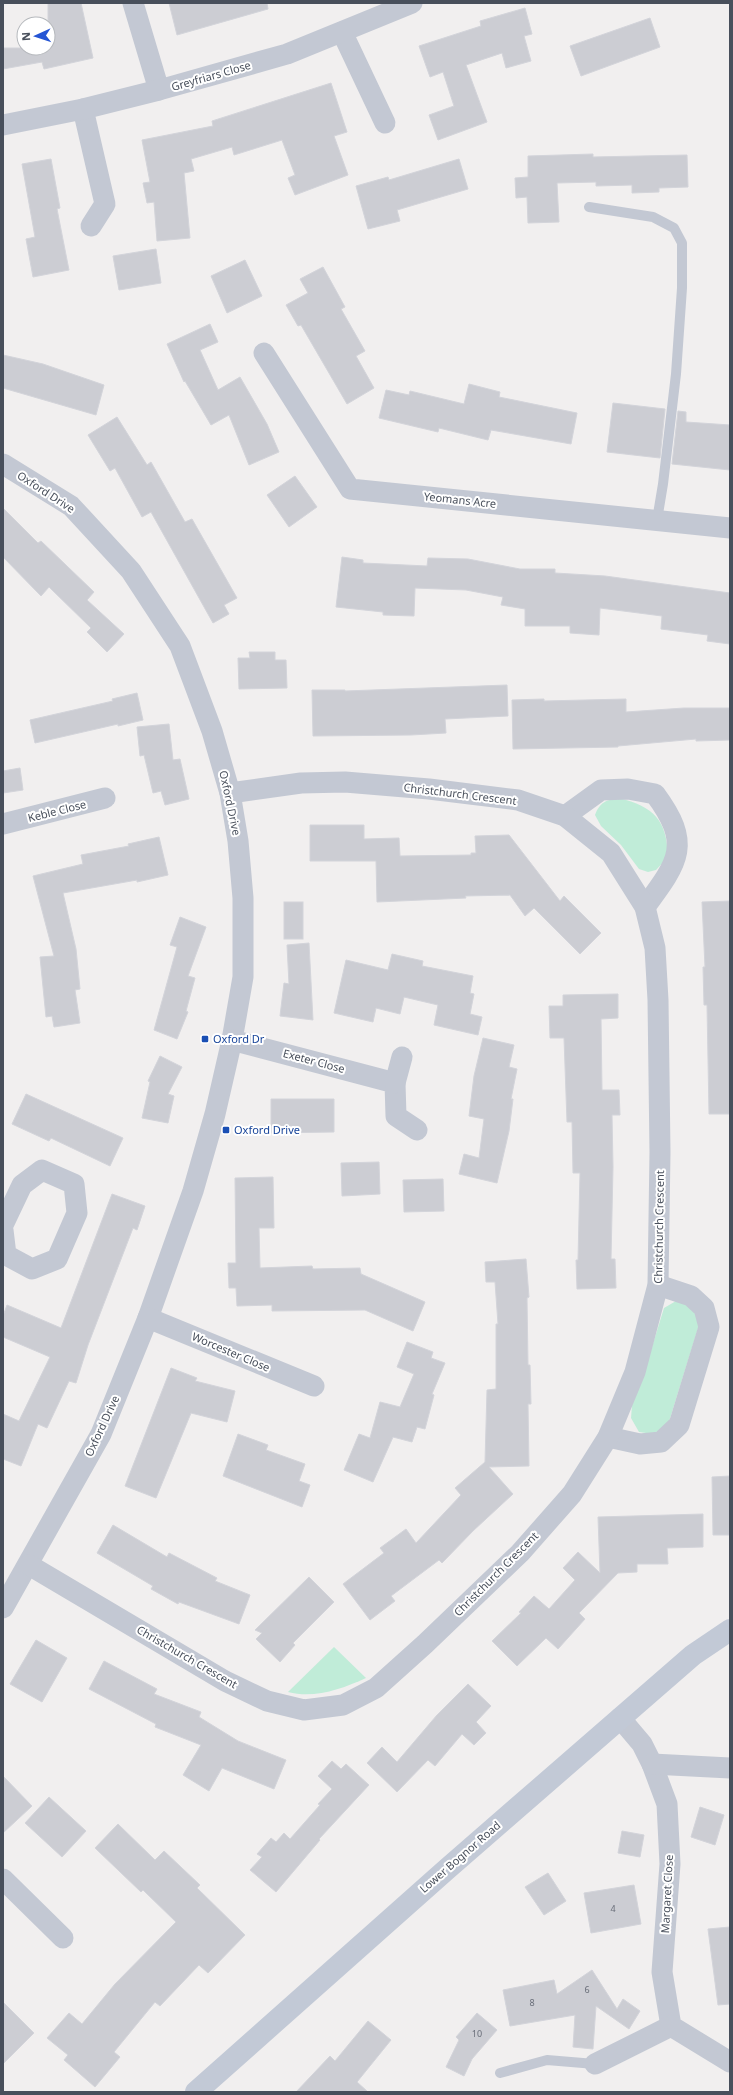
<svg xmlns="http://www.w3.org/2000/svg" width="733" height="2095" font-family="'Noto Sans',sans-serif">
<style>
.green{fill:#c0ecd8}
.building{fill:#cccdd3;stroke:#d3d4da}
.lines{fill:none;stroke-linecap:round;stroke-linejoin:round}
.service{stroke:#c3c8d3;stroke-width:10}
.minor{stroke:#c3c8d3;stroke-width:21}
.secondary{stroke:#c2c9d6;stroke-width:22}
.transit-dot{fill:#1a4fb4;stroke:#fff;stroke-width:1.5}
.labels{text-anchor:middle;stroke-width:4;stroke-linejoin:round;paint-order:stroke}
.number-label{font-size:9px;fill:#696e79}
.street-label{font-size:11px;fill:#484f5b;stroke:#fff}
.transit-label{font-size:11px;fill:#164399;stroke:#fff;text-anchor:start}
</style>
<rect width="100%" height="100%" fill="#f1efef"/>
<g class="green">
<path d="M619,798C654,807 667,820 668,857L656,870L648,872L639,869L621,845L601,826L595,815C600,802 606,800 619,798Z"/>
<path d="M676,1301C693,1305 694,1309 699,1325L668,1425L653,1434L639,1432L631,1418L632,1405L643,1376L664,1308Z"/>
<path d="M334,1647L366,1678C342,1689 314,1699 288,1692Z"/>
</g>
<g class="building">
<path d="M48,3H81L93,58L44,69L42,62L3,69V48H48Z"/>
<path d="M169,3H267L268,9L177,35Z"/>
<path d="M525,8L532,34L524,36L531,61L506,68L502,53L466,65L487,122L438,140L429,115L454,106L443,72L430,77L419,46L481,26L480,21Z"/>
<path d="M650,18L660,47L581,76L570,46Z"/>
<path d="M331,83L347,132L334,136L348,175L295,195L288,178L295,175L282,140L234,155L232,147L191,159L194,171L184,173L190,238L157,241L154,202L147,203L143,183L150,182L142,140L213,126L212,121Z"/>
<path d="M593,154V157L687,155L688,187L659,188V192L632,193V185L596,186V182L557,183L559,222L528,223L527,197L516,198L515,178L528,177V156Z"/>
<path d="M51,159L60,208L57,209L69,270L33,277L26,239L35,237L22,164Z"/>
<path d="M459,159L468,189L397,210L400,221L368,229L356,186L388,177L389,180Z"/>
<path d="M156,249L161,283L119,290L113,256Z"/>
<path d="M245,260L262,296L227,313L211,276Z"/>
<path d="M323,267L345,307L341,309L365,351L356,356L374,388L347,404L301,325L298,326L286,305L308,293L300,279Z"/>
<path d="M210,324L218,342L200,350L218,390L240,377L267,424L279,452L249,465L229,415L211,425L185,381L184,382L167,344Z"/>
<path d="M3,355L43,364L104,385L96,415L3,388Z"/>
<path d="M469,384L500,392L499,397L577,413L571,444L491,430L488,440L439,428L438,432L379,418L386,390L409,395L410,391L464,404Z"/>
<path d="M613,403L665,409L660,458L607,452Z"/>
<path d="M678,411L686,412V422L730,425V470L672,464Z"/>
<path d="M117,417L147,465L151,462L185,522L192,519L237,598L224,605L229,614L213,623L151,512L142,517L115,468L110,471L88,435Z"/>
<path d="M295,476L317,507L289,527L267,495Z"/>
<path d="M3,508L38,543L41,541L94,592L87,600L124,634L107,652L87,632L91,628L49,587L41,596L3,557Z"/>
<path d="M342,557L363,560V563L427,566L428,558L468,559L520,569H555V573L605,576L730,593V644L707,641L708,635L661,629L662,616L600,608L599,635L570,633V626H525V609L501,605L503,597L466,590L415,588L414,616L383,615V612L336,607Z"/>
<path d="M249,652H275V660H286L287,688L239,689L238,658H250Z"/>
<path d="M507,685L508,716L445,719L446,733L411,735L313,736L312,690H345V691Z"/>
<path d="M137,693L143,720L118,726V724L35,743L30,720L113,701L112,699Z"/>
<path d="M544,699V701L626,699V712L684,708H730V740L696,741V739L618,746V747L513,749L512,700Z"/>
<path d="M169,724L173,760L180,759L189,799L165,805L161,791L153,793L144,755L140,756L137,727Z"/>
<path d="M20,768L23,790L3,793V771Z"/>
<path d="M310,825H364V839L399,838L400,856L471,855V853H476L475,836L509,835L560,901L564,896L601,933L580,954L534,908L525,916L510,895L465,896L466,898L377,902L376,861H310Z"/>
<path d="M159,837L168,875L137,882V880L63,893L76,949L80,989L75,990L80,1023L54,1027L52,1016L46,1017L40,957L54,956L33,876L83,864L81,855L129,846L128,844Z"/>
<path d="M730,901V1114H709L707,1005H704L703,967H705L702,902Z"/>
<rect x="284" y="902" width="19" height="37"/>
<path d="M180,917L206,927L188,976L195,978L186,1011L188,1012L177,1039L154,1030L177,947L170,945Z"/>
<path d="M309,943L313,1020L280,1016L284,983L289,984L287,945Z"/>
<path d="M392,954L423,961L422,966L473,976L470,993L474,994L470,1014L482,1017L478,1035L434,1025L438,1005L404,997L400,1014L376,1008L373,1022L334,1013L346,960L388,970Z"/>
<path d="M618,994V1018L601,1019L602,1090H619L620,1115H612L613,1167L611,1259H615L616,1288L577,1289L576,1260H578L580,1173H573L572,1122H567L564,1038H550L549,1006H563V995Z"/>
<path d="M483,1038L514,1045L509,1067L517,1069L511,1099H513L509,1131L497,1183L459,1174L464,1154L479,1158L484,1119L469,1116L474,1076Z"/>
<path d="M160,1056L182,1067L168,1094L174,1096L168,1123L142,1118L150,1082L148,1081Z"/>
<path d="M26,1094L123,1138L110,1166L51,1138L49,1141L12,1124Z"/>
<path d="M271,1099H334V1132L271,1133Z"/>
<path d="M379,1162L380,1194L342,1196L341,1163Z"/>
<path d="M273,1177L274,1228H259L260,1268L312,1266L313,1269L360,1268L361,1274L425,1302L413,1331L365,1310L272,1311V1305L237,1306L236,1288H229L228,1263H236L235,1178Z"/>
<path d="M443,1179L444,1211L404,1212L403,1180Z"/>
<path d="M112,1194L145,1206L137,1230L133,1228L88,1345L76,1383L69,1381L47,1428L38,1424L21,1466L3,1459V1414L19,1421L50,1357L3,1337V1316L7,1305L61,1328Z"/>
<path d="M526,1259L529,1297L527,1298L528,1365H530L531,1404H528L529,1466L489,1467L513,1494L473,1531L442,1563L439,1560L391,1596L395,1601L370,1620L343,1584L384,1553L380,1548L406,1529L416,1543L461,1495L455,1488L485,1462L487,1390L496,1389V1324H498L495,1282H486L485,1262Z"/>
<path d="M407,1342L433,1352L431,1358L445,1363L432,1394L434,1395L425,1429L417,1427L412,1442L393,1437L373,1482L344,1470L359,1434L370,1438L380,1402L400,1407L414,1374L397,1367Z"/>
<path d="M171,1368L197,1378L195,1381L235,1391L227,1422L191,1413L156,1498L125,1486Z"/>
<path d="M238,1434L268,1445L266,1450L305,1464L299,1481L310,1485L302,1507L223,1476Z"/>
<path d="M730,1476V1535H713L712,1477Z"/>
<path d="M703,1514V1547L667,1548L668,1564H637V1572L618,1573L579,1613L585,1619L558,1649L546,1638L517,1666L492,1641L521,1613L519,1612L534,1596L549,1609L575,1580L563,1568L578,1552L600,1573L598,1517Z"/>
<path d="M113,1525L167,1557L169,1553L217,1578L215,1581L250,1595L239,1624L179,1602L178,1604L151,1589L153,1586L97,1553Z"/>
<path d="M309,1577L334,1602L293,1643L295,1645L280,1662L256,1639L262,1633L255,1630Z"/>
<path d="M36,1640L67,1658L42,1702L10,1684Z"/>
<path d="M104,1661L157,1689L154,1694L201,1712L199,1717L238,1741L286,1760L274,1789L222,1768L209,1791L183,1775L201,1745L155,1727L156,1724L89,1689Z"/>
<path d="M468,1684L491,1706L476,1722L486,1733L474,1745L462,1734L435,1766L428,1760L397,1792L367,1763L382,1747L397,1762L437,1715Z"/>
<path d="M332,1761L341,1769L346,1764L369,1785L319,1839L320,1840L276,1892L250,1870L262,1857L257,1854L271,1838L276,1842L284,1833L290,1839L320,1805L318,1804L332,1789L318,1776Z"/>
<path d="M3,1776L32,1806L3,1833Z"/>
<path d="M49,1797L86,1831L62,1857L25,1823Z"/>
<path d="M700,1807L724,1815L715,1845L691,1837Z"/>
<path d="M118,1824L155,1860L164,1851L200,1885L197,1888L245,1935L208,1973L199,1965L160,2006L155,2002L114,2052L120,2057L95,2087L64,2060L68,2055L47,2038L69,2013L82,2024L115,1984L176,1922L143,1890L141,1892L95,1848Z"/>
<path d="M622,1831L644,1835L640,1857L618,1853Z"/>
<path d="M548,1873L566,1901L544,1915L525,1887Z"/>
<path d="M634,1885L641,1924L591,1933L584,1893Z"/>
<path d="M730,1927V2004L718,2005L708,1929Z"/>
<path d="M592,1970L617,2009L623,1999L640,2011L629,2029L596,2006L593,2049L573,2047L575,2015L510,2026L503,1990L554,1980L557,1994Z"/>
<path d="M3,2002L34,2033L3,2064Z"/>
<path d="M477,2013L497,2030L472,2059L464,2076L446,2067L459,2040L456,2037Z"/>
<path d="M368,2021L391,2040L357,2082L368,2092H296L330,2056L335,2061Z"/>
</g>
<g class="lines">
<g class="service">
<path d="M589,207L653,217L674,228L682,243V288L676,374L663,484L657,520"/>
<path d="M500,2073L547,2060L595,2064"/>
</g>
<g class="minor">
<path d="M133,3L159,90"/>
<path d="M342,32L385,123"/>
<path d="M83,109L105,204L91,226"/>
<path d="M3,125L83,109L159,90L287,54L412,3"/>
<path d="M264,353L350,489L730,528"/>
<path d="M3,464L71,506L131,571L180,646L212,731L230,793L238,841L243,898V977L232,1040L215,1114L193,1191L148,1318L101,1434L3,1608"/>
<path d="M565,816L601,790L628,789L655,794C692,844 679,861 645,907"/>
<path d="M3,824L105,798"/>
<path d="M232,1040L395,1083L396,1116L417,1130"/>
<path d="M395,1083L402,1057"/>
<path d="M3,1225L22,1185L42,1170L74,1184L77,1213L57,1259L32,1269L6,1255L3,1230"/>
<path d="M148,1318L314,1386"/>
<path d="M608,1437L640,1444L661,1442L679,1425L709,1327L704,1308L691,1296L658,1285"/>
<path d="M29,1565L225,1681L267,1701L304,1710L343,1705L376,1688L425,1644L520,1553L572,1494L608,1437L635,1372L658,1285L660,1152L658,1000L655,948L645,907L611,853L565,816L518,800L429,789L345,782L301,783L230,793"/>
<path d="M620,1718L642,1744L652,1764L667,1804L670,1864L662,1972L671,2026L730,2062"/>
<path d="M652,1764L730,1768"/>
<path d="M3,1879L63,1938"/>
<path d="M595,2064L671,2026"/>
</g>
<path class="secondary" d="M196,2092L447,1869L693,1655L730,1630"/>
</g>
<g class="transit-dot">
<rect x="201" y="1035" width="8" height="8" rx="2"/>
<rect x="222" y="1126" width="8" height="8" rx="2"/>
</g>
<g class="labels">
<g class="number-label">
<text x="613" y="1912">4</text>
<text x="587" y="1993">6</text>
<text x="532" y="2006">8</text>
<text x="477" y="2037">10</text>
</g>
<g class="street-label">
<text transform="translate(211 76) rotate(-16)" y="4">Greyfriars Close</text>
<text transform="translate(46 492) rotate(33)" y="4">Oxford Drive</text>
<text transform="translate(460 500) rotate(6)" y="4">Yeomans Acre</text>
<text transform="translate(460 794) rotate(7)" y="4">Christchurch Crescent</text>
<text transform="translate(230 803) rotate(78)" y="4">Oxford Drive</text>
<text transform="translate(57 811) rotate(-14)" y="4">Keble Close</text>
<text transform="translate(314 1061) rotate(15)" y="4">Exeter Close</text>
<text transform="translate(659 1227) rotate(-89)" y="4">Christchurch Crescent</text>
<text transform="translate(231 1352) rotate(23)" y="4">Worcester Close</text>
<text transform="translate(102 1426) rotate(-65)" y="4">Oxford Drive</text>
<text transform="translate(496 1574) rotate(-45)" y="4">Christchurch Crescent</text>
<text transform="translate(187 1657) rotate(30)" y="4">Christchurch Crescent</text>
<text transform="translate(460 1857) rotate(-41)" y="4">Lower Bognor Road</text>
<text transform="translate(667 1894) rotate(-87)" y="4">Margaret Close</text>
</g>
<g class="transit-label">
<text x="213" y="1043">Oxford Dr</text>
<text x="234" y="1134">Oxford Drive</text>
</g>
</g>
<rect width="733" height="2095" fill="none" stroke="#484f5b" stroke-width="8"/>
<g transform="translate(36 36) rotate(267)"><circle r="19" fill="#ffffff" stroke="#b6b9bd"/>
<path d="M0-3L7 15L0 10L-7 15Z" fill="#2555d4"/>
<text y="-6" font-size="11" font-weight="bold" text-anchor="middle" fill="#484f5b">N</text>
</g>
</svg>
